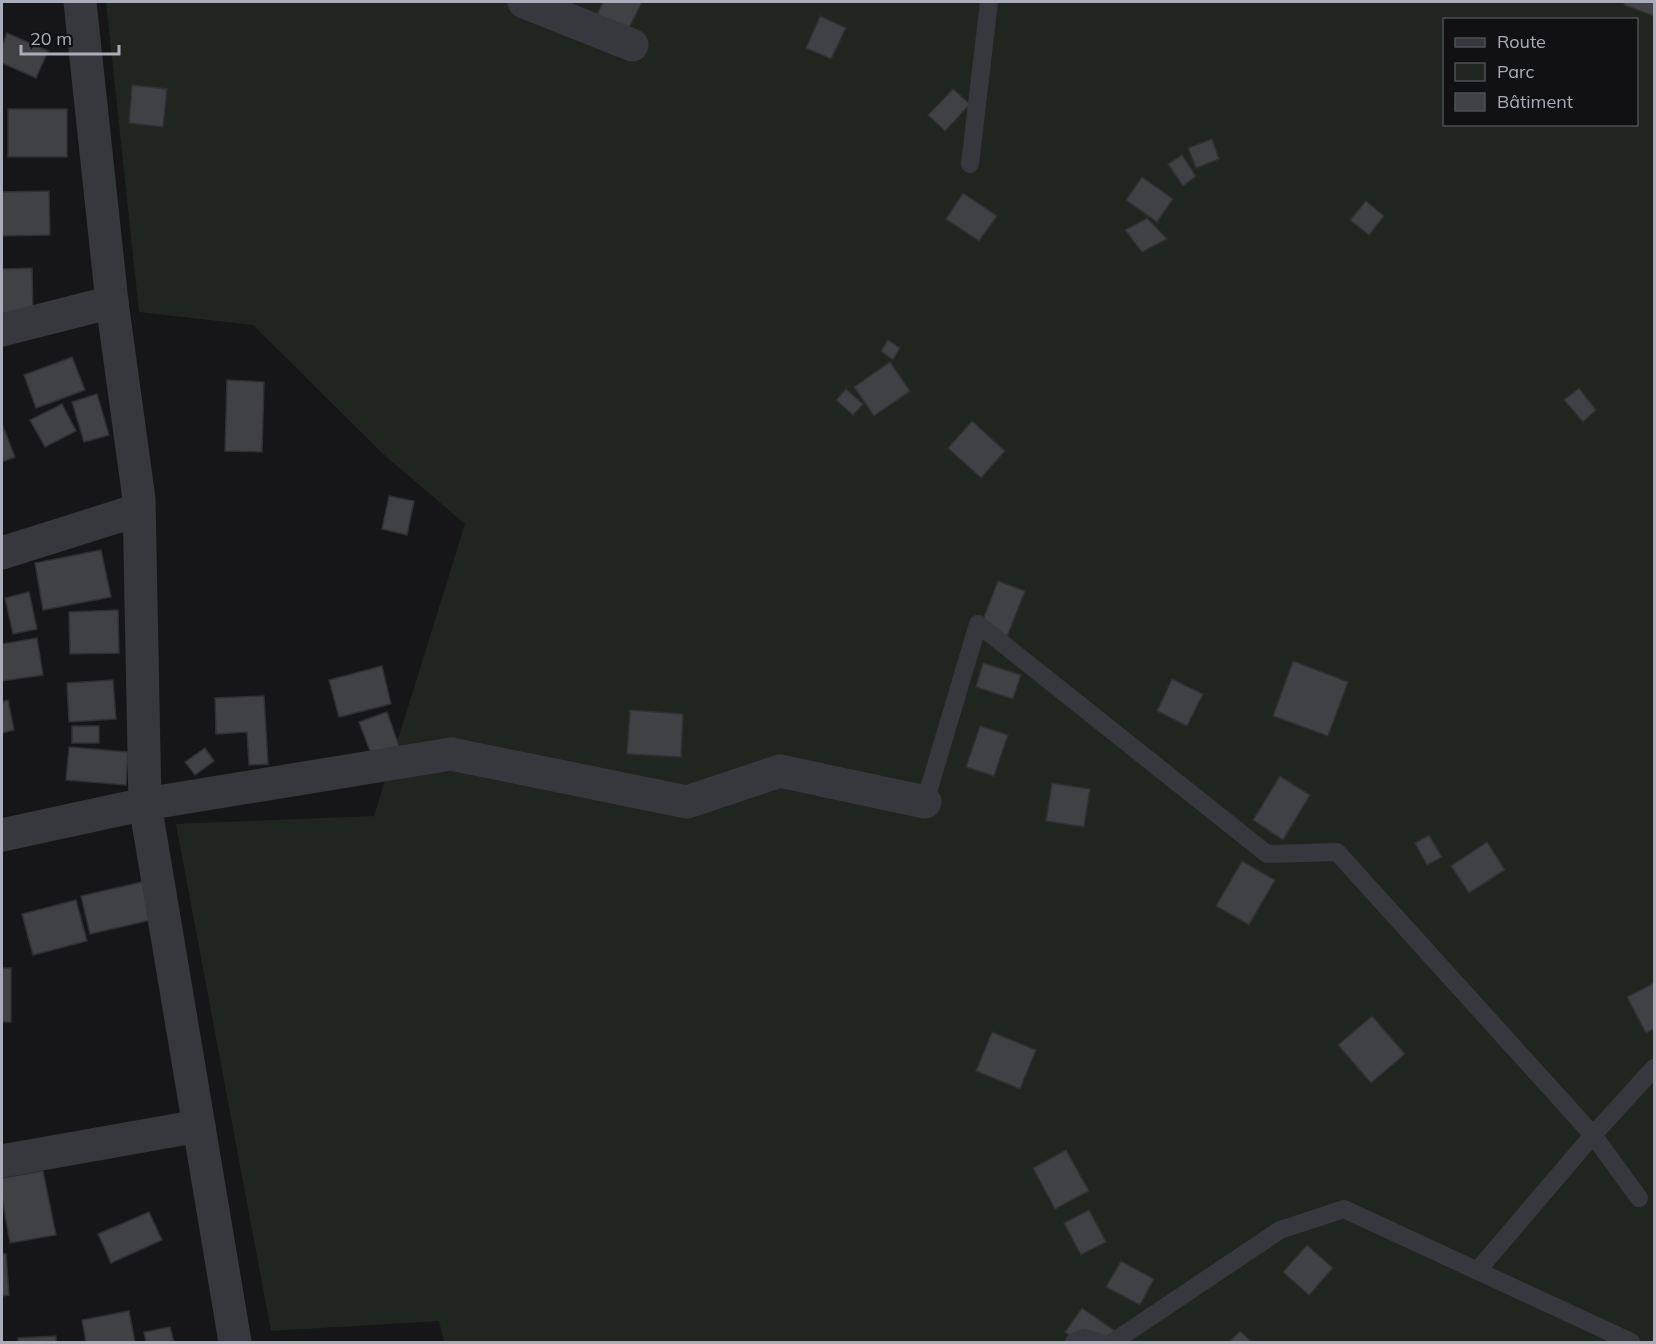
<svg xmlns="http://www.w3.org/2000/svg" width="1656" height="1344" font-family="Mulish,sans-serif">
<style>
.green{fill:#1e261f;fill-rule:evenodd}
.building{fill:#404145;stroke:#303034;stroke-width:1.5}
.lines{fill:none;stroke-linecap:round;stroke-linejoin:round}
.service{stroke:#37383d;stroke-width:18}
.minor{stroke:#37383d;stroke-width:33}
</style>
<rect width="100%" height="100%" fill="#161618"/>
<path class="green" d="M106,2H1654V1342H444L439,1321L271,1331L176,824L374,816L465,524L382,453L253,325L139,312ZM1444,20H1636V124H1444Z"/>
<g class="building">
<path d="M603,2H642L625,36L594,21Z"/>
<path d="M1625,2H1654V16L1624,5Z"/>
<path d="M820,16L846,28L831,59L806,48Z"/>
<path d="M7,33L48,51L36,78L2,63V46Z"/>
<path d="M132,85L167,89L163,127L129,123Z"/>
<path d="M953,89L970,104L945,131L928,115Z"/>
<rect x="8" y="109" width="59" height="48"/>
<path d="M1212,139L1219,159L1196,168L1188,148Z"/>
<path d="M1182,155L1196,176L1183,186L1168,164Z"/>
<path d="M1142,177L1173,199L1157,222L1126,200Z"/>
<path d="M49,191L50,235L2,236V192Z"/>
<path d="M963,193L997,216L979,241L946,219Z"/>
<path d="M1366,201L1384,216L1369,235L1350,220Z"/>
<path d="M1147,218L1167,239L1142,252L1125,230Z"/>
<path d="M32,268L33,312L2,313V269Z"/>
<path d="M888,340L900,348L893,360L881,351Z"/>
<path d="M72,357L85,390L36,408L24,375Z"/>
<path d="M890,362L910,391L874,416L854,387Z"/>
<path d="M227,380L264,382L262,452L225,451Z"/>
<path d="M1579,388L1596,410L1583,422L1564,400Z"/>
<path d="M846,389L863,404L853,415L836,400Z"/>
<path d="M97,394L109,435L84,442L72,402Z"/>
<path d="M62,404L76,431L45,447L30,420Z"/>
<path d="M972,421L1005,451L981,478L948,448Z"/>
<path d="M2,424L15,457L2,462Z"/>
<path d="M389,496L414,501L407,535L382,529Z"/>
<path d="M101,550L111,597L43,610L35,563Z"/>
<path d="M998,581L1025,591L1007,637L980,627Z"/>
<path d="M29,592L37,629L13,634L5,598Z"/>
<path d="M118,610L119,653L70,654L69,612Z"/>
<path d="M37,638L43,675L2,681V644Z"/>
<path d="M1293,661L1348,682L1328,736L1273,716Z"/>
<path d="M983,663L1021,675L1013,699L976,687Z"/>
<path d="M382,666L391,704L339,717L329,680Z"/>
<path d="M1172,679L1203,694L1187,726L1157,711Z"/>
<path d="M113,680L116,719L69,722L67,683Z"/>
<path d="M264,696L268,764L249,765L247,732L216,734L215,698Z"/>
<path d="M8,700L14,730L2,733V702Z"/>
<path d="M630,710L683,714L681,757L627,754Z"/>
<path d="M387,712L399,746L372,756L359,722Z"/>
<rect x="72" y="726" width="27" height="17"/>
<path d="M980,726L1008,735L994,776L966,767Z"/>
<path d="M69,747L128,752L126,785L66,780Z"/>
<path d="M205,748L214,761L195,775L185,762Z"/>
<path d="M1280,776L1310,795L1283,840L1253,820Z"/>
<path d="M1052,783L1090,789L1084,827L1046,821Z"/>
<path d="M1429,835L1442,857L1427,865L1415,843Z"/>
<path d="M1487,842L1505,870L1469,893L1451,866Z"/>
<path d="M1242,861L1275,880L1249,925L1216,906Z"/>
<path d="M142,882L151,920L90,934L81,896Z"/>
<path d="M76,900L87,941L33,955L22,914Z"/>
<rect x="2" y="968" width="9" height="54"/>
<path d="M1654,983V1029L1646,1033L1627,997Z"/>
<path d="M1372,1016L1405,1054L1371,1083L1338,1045Z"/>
<path d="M992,1032L1036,1050L1020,1089L976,1071Z"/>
<path d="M1066,1150L1089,1191L1055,1209L1033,1168Z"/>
<path d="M43,1171L56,1235L10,1243L2,1198V1178Z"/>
<path d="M1089,1210L1106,1242L1081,1255L1064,1223Z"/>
<path d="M149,1212L162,1240L111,1263L98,1234Z"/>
<path d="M1307,1245L1333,1268L1309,1295L1283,1272Z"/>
<path d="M2,1253L6,1254L9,1295L2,1296Z"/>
<path d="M1121,1261L1154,1279L1140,1305L1106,1287Z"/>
<path d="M1082,1308L1118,1333L1111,1342H1079L1065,1332Z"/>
<path d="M129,1311L135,1342H86L82,1320Z"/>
<path d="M170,1327L174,1342H146L144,1332Z"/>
<path d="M1240,1331L1252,1342H1229Z"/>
<path d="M56,1336V1342H18V1338Z"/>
</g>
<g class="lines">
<g class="service">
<path d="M970,164L989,2"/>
<path d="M925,802L978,624L1267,854L1337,852L1593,1135L1639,1198"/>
<path d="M1477,1271L1593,1135L1654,1068"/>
<path d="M1074,1342L1084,1338L1099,1342"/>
<path d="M1113,1342L1280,1230L1344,1209L1631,1342"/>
</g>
<g class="minor">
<path d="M80,2L112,302L139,499L145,804L235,1342"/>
<path d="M524,2L632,45"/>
<path d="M2,330L112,302"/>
<path d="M2,553L138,510"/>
<path d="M2,835L145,804L451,754L687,802L780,771L925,802"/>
<path d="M2,1161L199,1126"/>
</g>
</g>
<rect width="1656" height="1344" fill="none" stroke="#a8adb8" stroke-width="6"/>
<rect x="1443" y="18" width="195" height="108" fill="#111113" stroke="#4d4f55" stroke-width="1.5"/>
<rect x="1455" y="38" width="30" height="9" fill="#37383d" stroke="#4d4f55" stroke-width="1.5"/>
<text x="1497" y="48" font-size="18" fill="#a8adb8">Route</text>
<rect x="1455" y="63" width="30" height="18" fill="#1e261f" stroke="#4d4f55" stroke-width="1.5"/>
<text x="1497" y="78" font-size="18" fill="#a8adb8">Parc</text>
<rect x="1455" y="93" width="30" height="18" fill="#404145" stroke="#4d4f55" stroke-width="1.5"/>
<text x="1497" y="108" font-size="18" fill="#a8adb8">Bâtiment</text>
<path d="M21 45v9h98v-9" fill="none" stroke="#a8adb8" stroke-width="3"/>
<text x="30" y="45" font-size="18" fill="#a8adb8" stroke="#111113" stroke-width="4.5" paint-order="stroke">20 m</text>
</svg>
